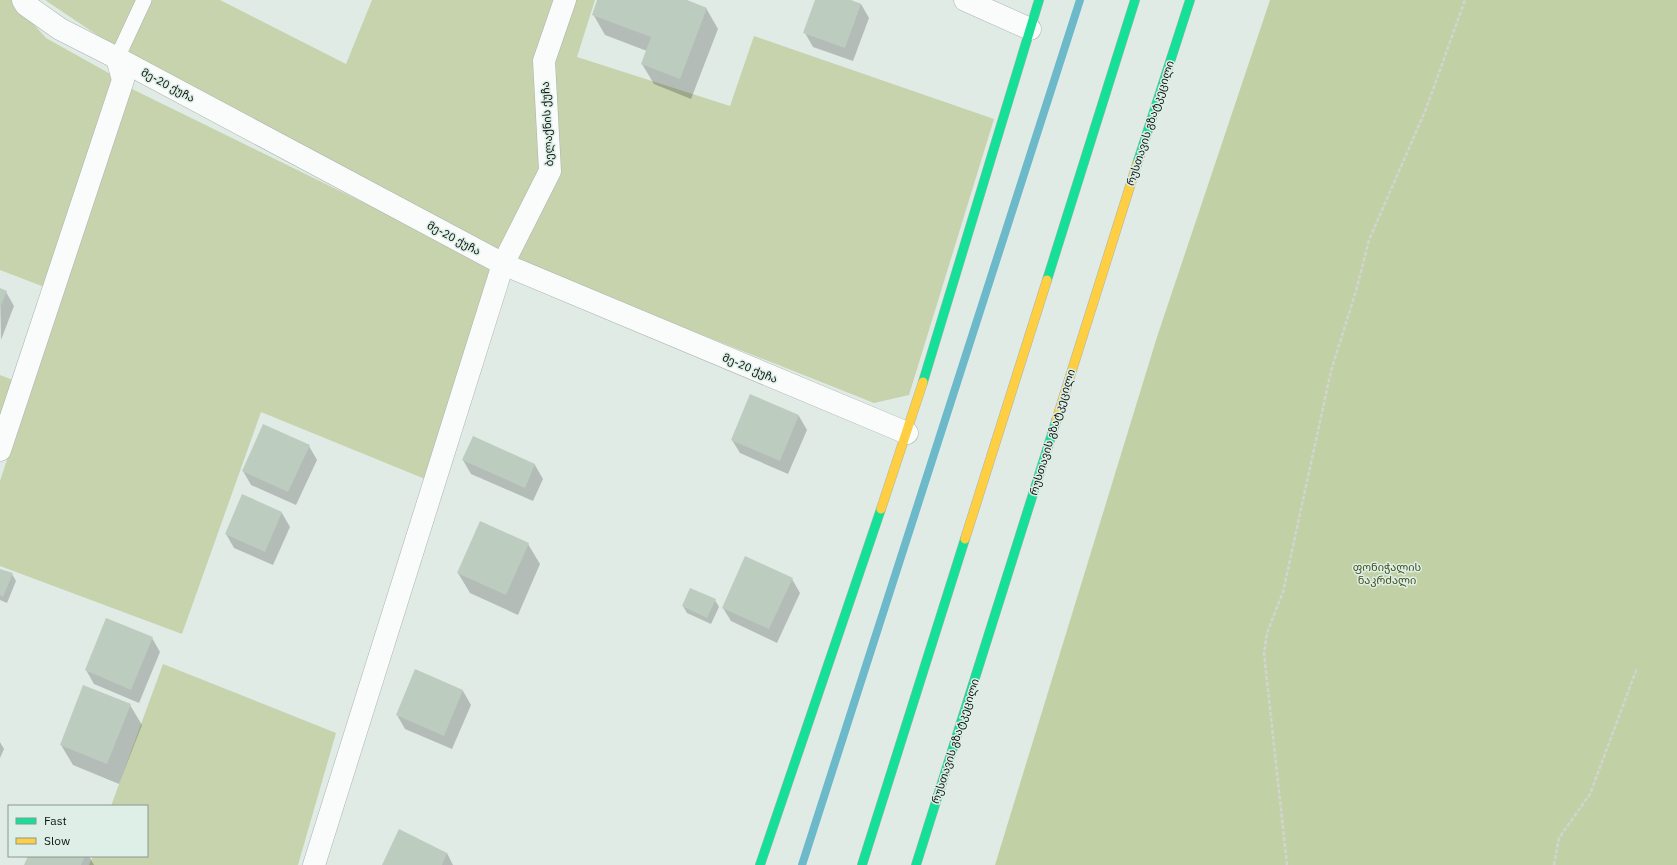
<svg xmlns="http://www.w3.org/2000/svg" width="1677" height="865" font-family="'IBM Plex Sans','Noto Sans Georgian',sans-serif">
<style>
.green{fill:#c6d3ac}
.forest{fill:#c2d0a5}
.shadow{fill:#0003}
.lines{fill:none;stroke-linecap:round;stroke-linejoin:round}
.stream{stroke:#6bb9c9;stroke-width:8}
.building{fill:#bcccbe}
.lane-casing{stroke:#acb3b0;stroke-width:16}
.street-casing{stroke:#acb3b0;stroke-width:23}
.fast-casing{stroke:#acb3b0;stroke-width:10}
.slow-casing{stroke:#acb3b0;stroke-width:10}
.path{stroke:#d2d4d2;stroke-width:2.5;stroke-dasharray:4 2;stroke-linecap:butt}
.lane{stroke:#fafcfb;stroke-width:15}
.street{stroke:#fafcfb;stroke-width:22}
.fast{stroke:#16e098;stroke-width:9}
.slow{stroke:#ffcf43;stroke-width:9}
.labels{text-anchor:middle;stroke-width:3;stroke-linejoin:round;paint-order:stroke}
.street-label{font-size:11px;fill:#0e1512;stroke:#ddefe7}
.park-label{font-size:11px;fill:#46511b;stroke:#ddefe7}
</style>
<rect width="100%" height="100%" fill="#e1ebe6"/>
<g class="green">
<path d="M0,0H12L46,38L114,76L47,288L0,270Z"/>
<path d="M45,0H220L346,64L372,0H595L577,57L730,106L754,36L994,119L909,395L874,403L493,252L158,76Z"/>
<path d="M130,88L491,265L425,479L261,412L182,634L0,566V481Z"/>
<path d="M0,375L13,380L0,417Z"/>
<path d="M163,664L336,733L298,865H89L93,856H147V806H111Z"/>
</g>
<path class="forest" d="M1270,0H1677V865H995L1157,337Z"/>
<g class="shadow">
<path d="M598,0H684L706,8L718,29L691,99L654,84L642,64L647,51L605,35L593,14Z"/>
<path d="M816,0H848L861,4L869,18L853,61L813,47L805,33Z"/>
<path d="M0,290L6,292L14,306L1,340Z"/>
<path d="M751,396L799,416L807,430L788,474L740,453L732,440Z"/>
<path d="M309,446L317,460L296,505L251,485L243,471Z"/>
<path d="M463,460L535,465L543,479L533,501L471,474Z"/>
<path d="M282,513L290,527L273,565L234,548L226,534Z"/>
<path d="M528,544L540,564L518,615L470,593L458,573Z"/>
<path d="M0,570L12,574L16,581L7,603L0,600Z"/>
<path d="M792,579L800,593L777,643L731,621L723,608Z"/>
<path d="M690,589L715,600L719,607L711,624L687,613L683,606Z"/>
<path d="M107,619L152,638L160,652L139,703L94,684L86,670Z"/>
<path d="M463,691L471,705L452,749L405,729L397,715Z"/>
<path d="M130,705L142,725L119,784L73,765L61,745Z"/>
<path d="M0,742L4,749L0,758Z"/>
<path d="M447,853L453,865H383Z"/>
<path d="M29,856H89L94,865H25Z"/>
</g>
<g class="lines">
<path class="stream" d="M802,865L1080,0"/>
</g>
<g class="building">
<path d="M597,0H687L707,8L680,79L641,64L651,37L592,15Z"/>
<path d="M815,0H851L861,4L845,48L803,33Z"/>
<path d="M0,288L7,291L0,308Z"/>
<path d="M750,394L799,415L780,461L731,440Z"/>
<path d="M263,424L310,445L288,492L242,471Z"/>
<path d="M473,436L535,464L525,488L462,460Z"/>
<path d="M242,494L282,512L265,552L225,534Z"/>
<path d="M480,521L529,543L506,595L457,573Z"/>
<path d="M745,556L793,578L769,629L722,608Z"/>
<path d="M0,569L13,573L3,597L0,595Z"/>
<path d="M690,588L716,599L707,618L682,606Z"/>
<path d="M106,618L153,637L131,690L85,670Z"/>
<path d="M415,669L463,690L444,736L396,715Z"/>
<path d="M83,685L131,704L107,764L60,745Z"/>
<path d="M399,829L447,853L442,865H382Z"/>
<path d="M28,856H85L81,865H24Z"/>
</g>
<g class="lines">
<defs>
<path id="lane" d="M117,58L144,0"/>
<g id="street">
<path d="M23,0L26,5L60,29L117,58L503,264L907,433"/>
<path d="M965,0L1030,29"/>
<path d="M0,450L123,80L117,58"/>
<path d="M314,865L503,264L550,171L544,61L565,0"/>
</g>
<g id="fast">
<path d="M1137,164L1190,0"/>
<path d="M1047,280L1135,0"/>
<path d="M923,382L1039,0"/>
<path d="M760,865L881,509"/>
<path d="M862,865L965,539"/>
<path d="M916,865L1056,421"/>
</g>
<g id="slow">
<path d="M1056,421L1137,164"/>
<path d="M881,509L923,382"/>
<path d="M965,539L1047,280"/>
</g>
</defs>
<use href="#lane" class="lane-casing"/>
<use href="#street" class="street-casing"/>
<use href="#fast" class="fast-casing"/>
<use href="#slow" class="slow-casing"/>
<g class="path">
<path d="M1287,865L1264,653L1267,633L1283,592L1331,371L1356,291L1369,240L1426,109L1465,0"/>
<path d="M1554,865L1559,838L1590,794L1637,668"/>
</g>
<use href="#lane" class="lane"/>
<use href="#street" class="street"/>
<use href="#fast" class="fast"/>
<use href="#slow" class="slow"/>
</g>
<g class="labels">
<g class="street-label">
<text transform="translate(168 85) rotate(28)" y="4">მე-20 ქუჩა</text>
<text transform="translate(1150 123) rotate(-72)" y="4">რუსთავის გზატკეცილი</text>
<text transform="translate(547 124) rotate(-93)" y="4">ბელაქნის ქუჩა</text>
<text transform="translate(454 238) rotate(28)" y="4">მე-20 ქუჩა</text>
<text transform="translate(750 368) rotate(23)" y="4">მე-20 ქუჩა</text>
<text transform="translate(1052 432) rotate(-73)" y="4">რუსთავის გზატკეცილი</text>
<text transform="translate(955 741) rotate(-72)" y="4">რუსთავის გზატკეცილი</text>
</g>
<g class="park-label">
<text x="1387" y="571">ფონიჭალის<tspan x="1387" dy="13">ნაკრძალი</tspan></text>
</g>
</g>
<rect x="8" y="805" width="140" height="52" fill="#ddefe7" stroke="#8a9892"/>
<rect x="16" y="818" width="20" height="6" fill="#16e098" stroke="#8a9892"/>
<text x="44" y="825" font-size="12" fill="#0e1512">Fast</text>
<rect x="16" y="838" width="20" height="6" fill="#ffcf43" stroke="#8a9892"/>
<text x="44" y="845" font-size="12" fill="#0e1512">Slow</text>
</svg>
